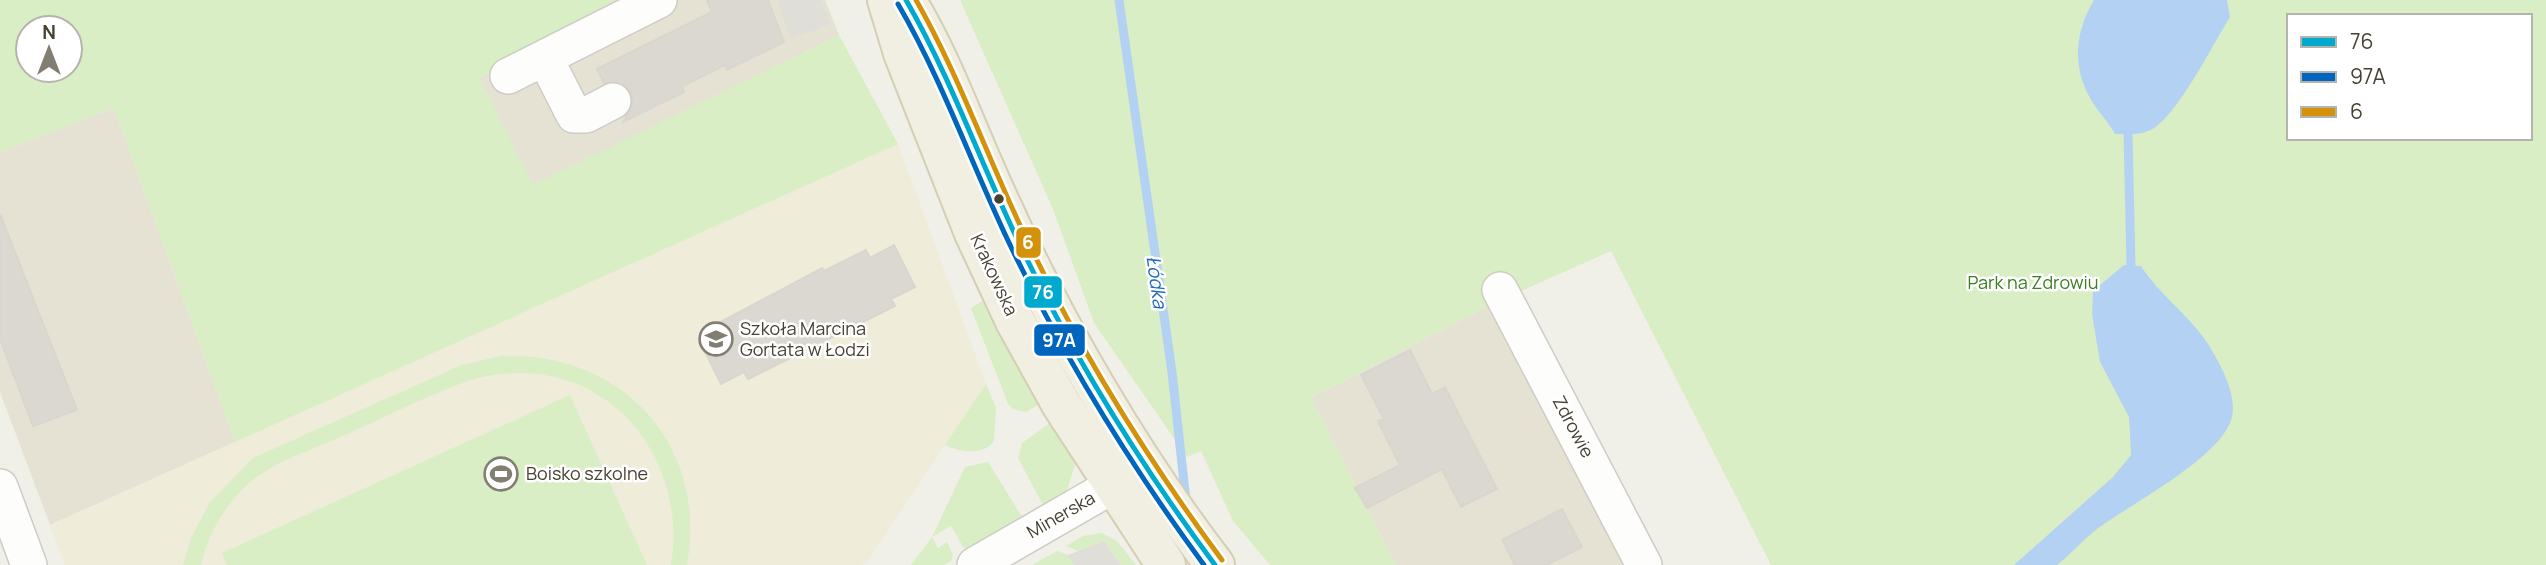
<svg xmlns="http://www.w3.org/2000/svg" width="2546" height="565" font-family="Manrope,sans-serif">
<style>
.residential{fill:#e5e2d4}
.education{fill:#efecd9}
.green{fill:#d9eec5;fill-rule:evenodd}
.parking{fill:#dfded8}
.water{fill:#b3d2f3}
.lines{fill:none;stroke-linecap:round;stroke-linejoin:round}
.stream{stroke:#b3d2f3;stroke-width:9}
.building{fill:#dad8d0;stroke:#d8d6ce;stroke-width:2}
.minor-casing{stroke:#ceccc5;stroke-width:38}
.major-casing{stroke:#d4cfb3;stroke-width:42}
.minor{stroke:#fdfdfc;stroke-width:35}
.major{stroke:#f1eee2;stroke-width:38}
.bus-1-casing{stroke:#fff;stroke-width:10}
.bus-2-casing{stroke:#fff;stroke-width:10}
.bus-3-casing{stroke:#fff;stroke-width:10}
.bus-1{stroke:#00a9ce;stroke-width:5}
.bus-2{stroke:#0065bd;stroke-width:5}
.bus-3{stroke:#d4920a;stroke-width:5}
.bus-dot{fill:#474133;stroke:#fff;stroke-width:2.5}
.labels{text-anchor:middle;stroke-width:5;stroke-linejoin:round;paint-order:stroke}
.street-label{font-size:18px;fill:#474133;stroke:#fff}
.park-label{font-size:18px;fill:#397f20;stroke:#fff}
.poi-label{font-size:18px;fill:#474133;stroke:#fff;text-anchor:start}
.water-label{font-size:19px;font-style:italic;fill:#2169be;stroke:#fff}
.line-badge{stroke:#fff;stroke-width:2.5}
.badge-label{font-size:19px;text-anchor:middle;font-weight:bold;fill:#fff}
</style>
<rect width="100%" height="100%" fill="#f0efe8"/>
<g class="residential">
<path d="M636,0H825L839,35L533,186L479,78Z"/>
<path d="M114,108L235,442L50,525L0,392V152Z"/>
<path d="M1492,304L1628,565H1396L1311,398Z"/>
</g>
<path class="education" d="M898,144L986,384L868,561L862,565H65L50,525Z"/>
<g class="green">
<path d="M0,0H636L479,78L533,185L839,35L898,144L235,442L114,108L0,152ZM28,28H70V70H28Z"/>
<path d="M960,0H2546V565H1771L1611,251L1492,304L1311,398L1396,565H1270L1233,521L1201,451L1187,457L1094,323L1053,209ZM2289,16H2530V138H2289Z"/>
<path d="M984,300L1043,402L1026,412L1013,409L1008,404L971,308Z"/>
<path d="M500,356C621,351 709,444 687,565H671C687,467 621,372 517,373C499,374 481,376 465,382C421,398 380,420 338,438C309,451 273,462 248,484C225,505 208,534 201,565H183L191,538L210,502L253,458L462,365Z"/>
<path d="M986,384L996,408L994,441C984,456 959,452 945,445Z"/>
<path d="M570,395L647,565H227L222,553Z"/>
<path d="M1054,420L1075,465L1066,493L1044,507L1018,458L1022,443Z"/>
<path d="M988,462L1024,520L972,549L963,547L951,526L932,537L938,548L947,542L953,555L951,561L943,565H911L932,537L965,467Z"/>
<path d="M1101,533L1117,541L1136,565H1121L1104,541L1078,551L1066,546L1083,536Z"/>
<path d="M1057,551L1068,555L1074,565H1032Z"/>
</g>
<g class="parking">
<path d="M777,0H821L830,24L791,39Z"/>
<path d="M1104,541L1121,565H1074L1068,555Z"/>
</g>
<g class="water">
<path d="M2094,0H2227L2230,17C2212,46 2182,106 2157,126C2144,136 2129,134 2115,134C2108,121 2097,111 2090,98C2072,65 2075,32 2094,0Z"/>
<path d="M2124,265L2141,266C2161,297 2191,316 2210,347C2222,368 2240,399 2230,423C2214,461 2131,504 2097,529C2083,540 2071,554 2057,565H2014L2113,477L2131,455L2129,417L2100,362L2092,314L2093,291Z"/>
</g>
<g class="lines">
<g class="stream">
<path d="M1119,0L1172,372L1186,501"/>
<path d="M2128,134L2131,265"/>
</g>
</g>
<g class="building">
<path d="M707,0H768L784,42L727,70L725,65L682,86L684,92L623,122L633,103L631,92L623,84L604,83L597,69L712,12Z"/>
<path d="M0,214L77,410L33,426L0,339Z"/>
<path d="M894,245L915,287L891,299L895,306L748,379L744,372L721,384L700,342L723,330L719,323L822,268L824,271L866,250L870,258Z"/>
<path d="M1410,350L1432,394L1445,387L1497,489L1461,507L1442,469L1367,508L1355,488L1400,465L1378,421L1384,419L1361,375Z"/>
<path d="M1562,509L1582,547L1547,565H1515L1502,540Z"/>
</g>
<g class="lines">
<defs>
<g id="minor">
<path d="M545,58L574,115H586L613,101"/>
<path d="M508,76L659,0"/>
<path d="M1500,290L1644,565"/>
<path d="M0,487L29,565"/>
<path d="M975,565L1138,471"/>
</g>
<g id="major">
<path d="M887,0L903,53L974,233L1015,321L1061,404L1166,565"/>
<path d="M906,0C944,62 967,132 998,198C1054,323 1131,456 1215,565"/>
</g>
</defs>
<use href="#minor" class="minor-casing"/>
<use href="#major" class="major-casing"/>
<use href="#minor" class="minor"/>
<use href="#major" class="major"/>
<defs>
<path id="bus-1" d="M906,0C951,78 981,164 1020,245C1074,358 1140,464 1215,565"/>
<path id="bus-2" d="M898,4C944,83 973,169 1013,251C1067,362 1131,466 1204,565"/>
<path id="bus-3" d="M916,0C960,77 989,162 1028,242C1082,354 1148,460 1222,560"/>
</defs>
<use href="#bus-1" class="bus-1-casing"/>
<use href="#bus-2" class="bus-2-casing"/>
<use href="#bus-3" class="bus-3-casing"/>
<use href="#bus-1" class="bus-1"/>
<use href="#bus-2" class="bus-2"/>
<use href="#bus-3" class="bus-3"/>
</g>
<defs>
<symbol id="school-ring" viewBox="-11 -11 22 22"><circle r="9.5" fill="#fff" stroke="#827e72" stroke-width="1.5"/><path d="M0-5L7-2L0 1L-7-2ZM-4 1L0 2.5L4 1V4Q0 6-4 4Z" fill="#827e72"/></symbol>
<symbol id="stadium-ring" viewBox="-11 -11 22 22"><circle r="9.5" fill="#fff" stroke="#827e72" stroke-width="1.5"/><path d="M0-5a6.5 5 0 1 0 0 10a6.5 5 0 1 0 0-10ZM-3.5-1.8h7v3.6h-7Z" fill="#827e72"/></symbol>
</defs>
<g fill-rule="evenodd">
<use href="#school-ring" x="697" y="320" width="38" height="38"/>
<use href="#stadium-ring" x="482" y="455" width="38" height="38"/>
</g>
<circle class="bus-dot" cx="999" cy="199" r="6"/>
<g class="labels">
<g class="street-label">
<text transform="translate(994 275) rotate(65)" y="6">Krakowska</text>
<text transform="translate(1573 427) rotate(62)" y="6">Zdrowie</text>
<text transform="translate(1061 515) rotate(-30)" y="6">Minerska</text>
</g>
<g class="park-label">
<text x="2033" y="289">Park na Zdrowiu</text>
</g>
<g class="poi-label">
<text x="740" y="335">Szkoła Marcina<tspan x="740" dy="21">Gortata w Łodzi</tspan></text>
<text x="526" y="480">Boisko szkolne</text>
</g>
<g class="water-label">
<text transform="translate(1157 282) rotate(82)" y="7">Łódka</text>
</g>
</g>
<g class="line-badge">
<rect x="1015" y="226" width="27" height="33" rx="7" fill="#d4920a"/>
<rect x="1023" y="275" width="40" height="34" rx="7" fill="#00a9ce"/>
<rect x="1033" y="323" width="53" height="34" rx="7" fill="#0065bd"/>
</g>
<g class="badge-label">
<text x="1028" y="249">6</text>
<text x="1043" y="299">76</text>
<text x="1059" y="347">97A</text>
</g>
<rect x="2287" y="14" width="245" height="126" fill="#ffffff" stroke="#b5b3ad" stroke-width="2"/>
<rect x="2301" y="37" width="35" height="10" fill="#00a9ce" stroke="#b5b3ad" stroke-width="2"/>
<text x="2350" y="49" font-size="21" fill="#474133">76</text>
<rect x="2301" y="72" width="35" height="10" fill="#0065bd" stroke="#b5b3ad" stroke-width="2"/>
<text x="2350" y="84" font-size="21" fill="#474133">97A</text>
<rect x="2301" y="107" width="35" height="10" fill="#d4920a" stroke="#b5b3ad" stroke-width="2"/>
<text x="2350" y="119" font-size="21" fill="#474133">6</text>
<g transform="translate(49 49)"><circle r="33" fill="#ffffff" stroke="#b5b3ad" stroke-width="2"/>
<path d="M0-5L12 26L0 18L-12 26Z" fill="#827e72"/>
<text y="-10" font-size="19" font-weight="bold" text-anchor="middle" fill="#474133">N</text>
</g>
</svg>
